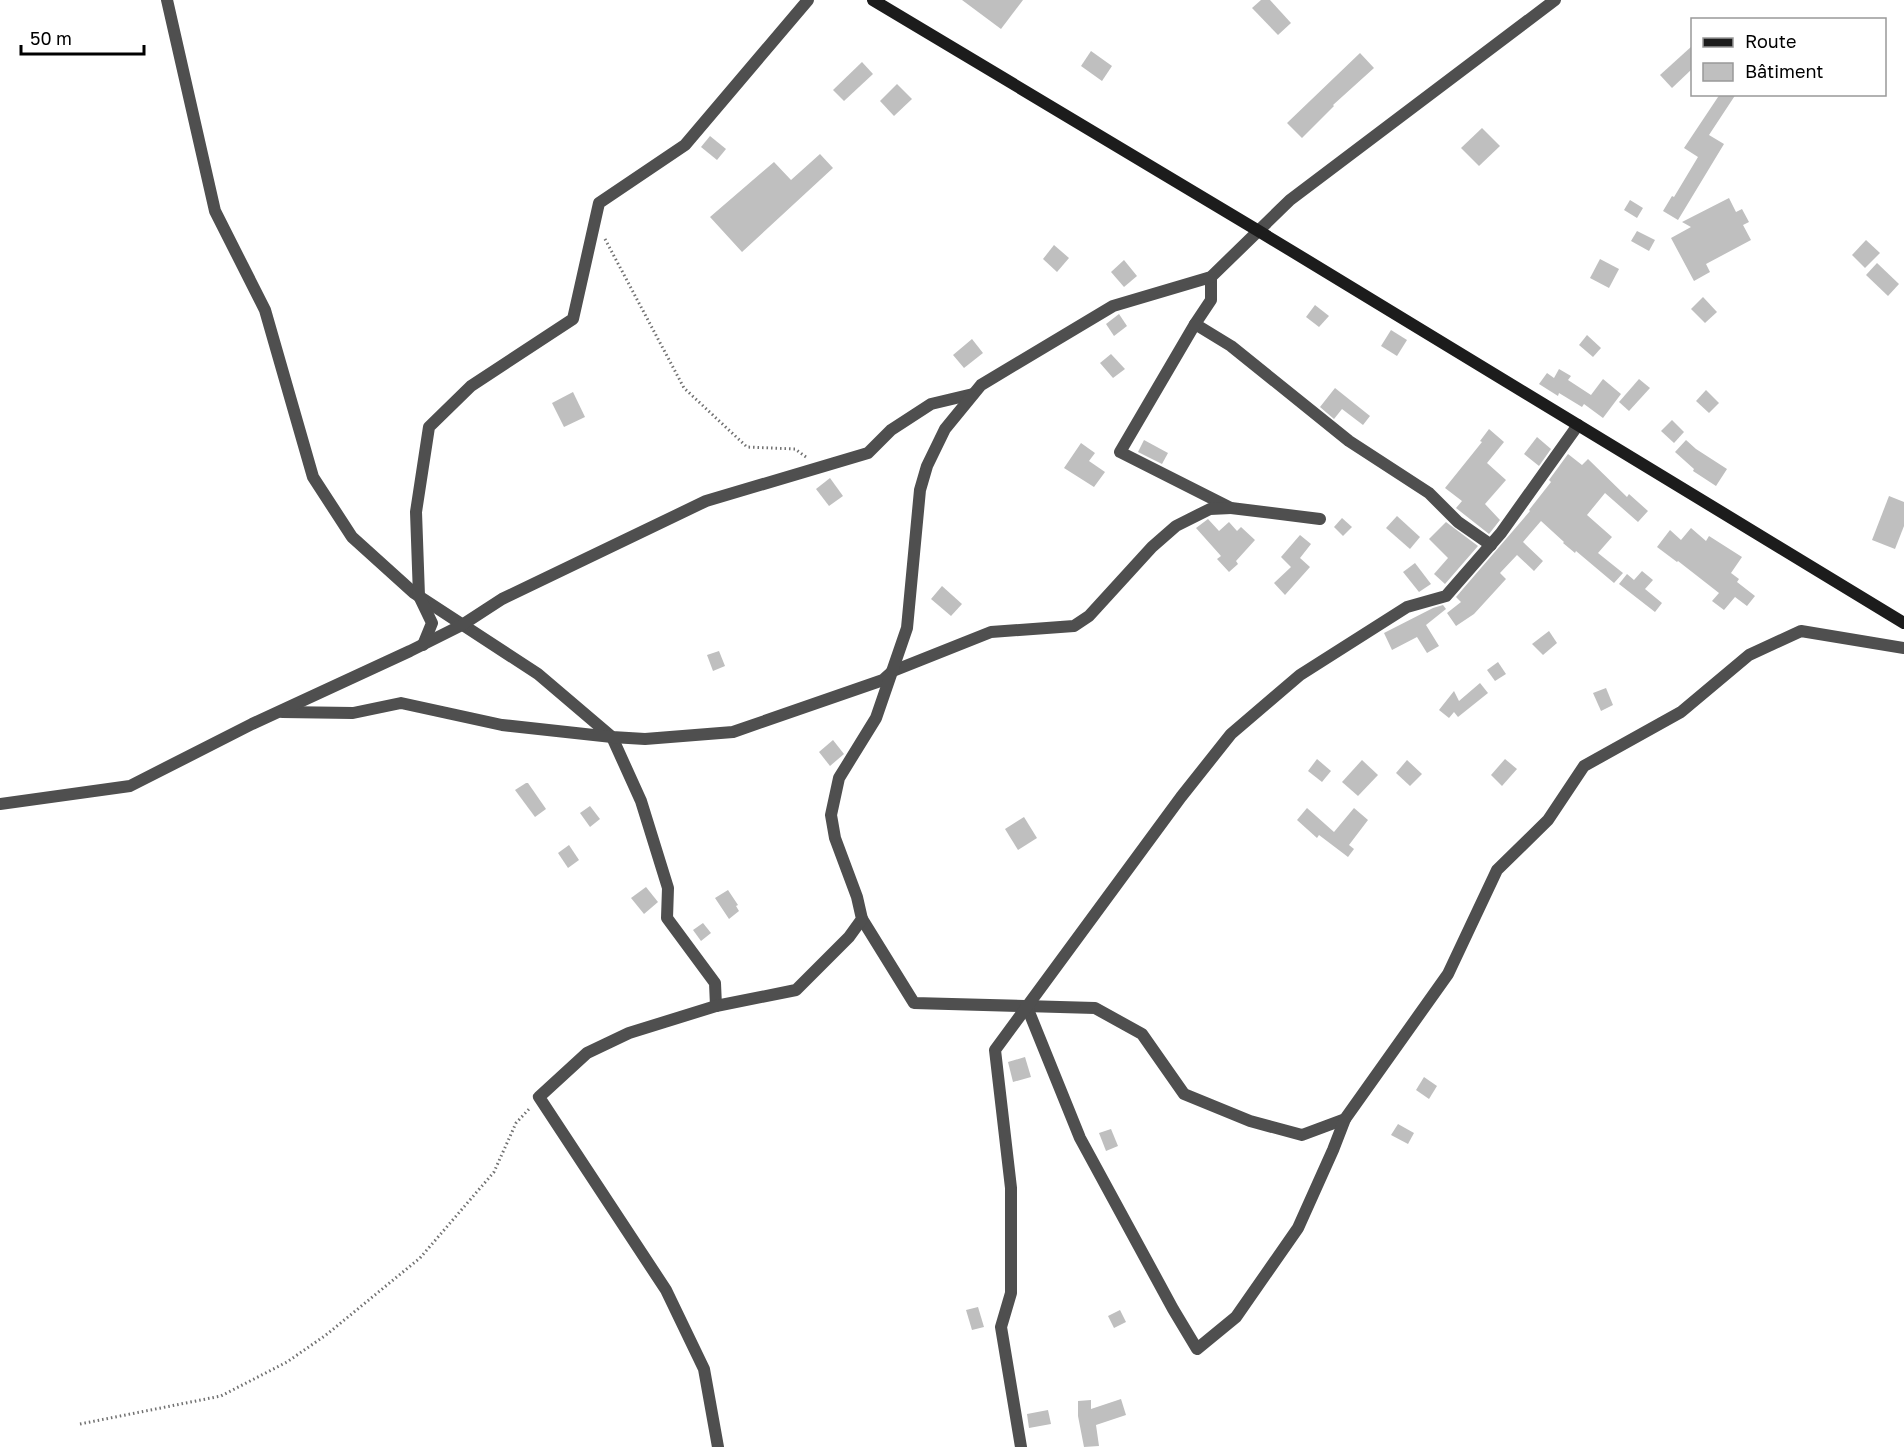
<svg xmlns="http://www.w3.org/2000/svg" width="1904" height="1447" font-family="'Golos Text',sans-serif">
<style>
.building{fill:#bfbfbf}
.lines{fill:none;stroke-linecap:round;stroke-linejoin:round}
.path{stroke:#717171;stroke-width:3;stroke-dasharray:1.5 3;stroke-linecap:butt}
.minor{stroke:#4f4f4f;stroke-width:12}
.secondary{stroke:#1c1c1c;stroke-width:12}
</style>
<rect width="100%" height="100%" fill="#fff"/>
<g class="building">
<path d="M962,0H1023L1001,29Z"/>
<path d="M1261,0H1270L1291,23L1278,35L1252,8Z"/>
<path d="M1692,46V69L1672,88L1660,75Z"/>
<path d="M1091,51L1112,66L1102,81L1081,66Z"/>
<path d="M1360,53L1374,68L1333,105L1334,106L1302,138L1287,123Z"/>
<path d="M862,62L873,74L844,101L833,90Z"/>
<path d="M897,84L912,99L894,116L880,101Z"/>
<path d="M1720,94H1736L1709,135L1724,144L1678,220L1663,211L1672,196L1674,197L1698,157L1684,148Z"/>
<path d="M1482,128L1500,146L1479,166L1461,148Z"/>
<path d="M710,136L726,149L717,160L701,147Z"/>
<path d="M820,154L833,168L742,252L710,217L774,162L791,180Z"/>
<path d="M1729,198L1736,212L1742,209L1749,222L1743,225L1751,240L1706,264L1710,272L1694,281L1671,238L1691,227L1682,222Z"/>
<path d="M1630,200L1643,208L1637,218L1624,210Z"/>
<path d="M1637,231L1655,240L1649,251L1631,241Z"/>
<path d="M1866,240L1880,253L1865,268L1852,255Z"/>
<path d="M1054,245L1069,258L1057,272L1043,259Z"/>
<path d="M1600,259L1619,269L1609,288L1590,278Z"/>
<path d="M1124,260L1137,276L1124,287L1111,272Z"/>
<path d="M1877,263L1899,284L1888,296L1866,275Z"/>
<path d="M1703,297L1717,312L1705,323L1691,309Z"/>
<path d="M1315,305L1329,316L1319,327L1306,317Z"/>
<path d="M1119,314L1127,326L1114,336L1106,324Z"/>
<path d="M1391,330L1407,340L1397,356L1381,346Z"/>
<path d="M1587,335L1601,348L1593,357L1579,345Z"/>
<path d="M972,339L983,353L964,368L953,355Z"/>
<path d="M1111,354L1125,369L1113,378L1100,363Z"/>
<path d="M1559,369L1571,376L1568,380L1591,395L1603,379L1621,394L1603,418L1584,404L1582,407L1559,393L1558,396L1539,384L1547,373L1554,378Z"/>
<path d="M1639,379L1650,388L1629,411L1619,402Z"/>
<path d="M1335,388L1370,416L1363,425L1342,409L1334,419L1320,407Z"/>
<path d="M1706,390L1719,403L1709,413L1696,401Z"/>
<path d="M573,392L585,417L564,427L552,403Z"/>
<path d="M1672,420L1684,432L1674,443L1661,431Z"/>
<path d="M1489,429L1504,442L1487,463L1506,480L1485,504L1500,520L1489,534L1456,508L1462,501L1445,488L1482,442L1480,441Z"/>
<path d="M1537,437L1551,449L1539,466L1524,454Z"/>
<path d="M1144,440L1168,453L1162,464L1138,452Z"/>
<path d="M1686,440L1696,449L1727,469L1716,486L1693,471L1694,469L1675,452Z"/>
<path d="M1081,443L1095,453L1089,461L1105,472L1094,487L1064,468Z"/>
<path d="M1568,454L1582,465L1588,459L1627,497L1629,494L1648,511L1638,522L1605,493L1587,515L1612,537L1598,553L1623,573L1614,583L1576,551L1575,553L1563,543L1564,542L1541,521L1523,542L1543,561L1534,571L1517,555L1500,573L1506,579L1474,614L1456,626L1447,613L1461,602L1456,597L1530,511L1529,510L1551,482L1549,480Z"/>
<path d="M830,478L843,496L829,506L816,489Z"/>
<path d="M1889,496L1904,502V526L1895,549L1872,540Z"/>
<path d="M1397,516L1420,537L1410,549L1386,528Z"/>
<path d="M1342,518L1352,527L1343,536L1334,527Z"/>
<path d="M1208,519L1219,531L1229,522L1237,531L1241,527L1255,540L1236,561L1238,564L1229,572L1217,559L1221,556L1196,528Z"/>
<path d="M1446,522L1478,546L1445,584L1434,574L1448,558L1429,539Z"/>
<path d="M1691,528L1706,541L1709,536L1742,557L1731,573L1739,579L1737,582L1755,596L1747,606L1735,597L1724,610L1712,601L1719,593L1678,561L1677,562L1657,547L1670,530L1681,540Z"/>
<path d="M1300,535L1311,544L1300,558L1310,567L1285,595L1274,583L1291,567L1281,557Z"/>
<path d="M1415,563L1431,584L1419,592L1403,572Z"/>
<path d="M1642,571L1653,580L1645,589L1662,603L1655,612L1619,584L1627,574L1634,580Z"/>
<path d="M942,586L962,604L951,616L931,599Z"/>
<path d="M1443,605L1446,609L1426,625L1439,646L1427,653L1417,637L1392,650L1384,633L1433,608Z"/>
<path d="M1549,631L1557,643L1543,655L1532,644Z"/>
<path d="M719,651L725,666L713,671L707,655Z"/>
<path d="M1498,662L1506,674L1495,681L1487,670Z"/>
<path d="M1480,683L1488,693L1458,717L1454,712L1449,718L1439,710L1454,691L1459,701Z"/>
<path d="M1606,688L1613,705L1601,711L1593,693Z"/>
<path d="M833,740L844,754L830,766L819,752Z"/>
<path d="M1317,759L1331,771L1322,782L1308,771Z"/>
<path d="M1505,759L1517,769L1502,786L1491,775Z"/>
<path d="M1362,760L1378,775L1358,796L1342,782Z"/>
<path d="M1407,760L1422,774L1410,786L1396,773Z"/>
<path d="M526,783H528L546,809L535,817L515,790Z"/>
<path d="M590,806L600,819L590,827L580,813Z"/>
<path d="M1307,808L1334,832L1354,808L1368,820L1349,845L1354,849L1348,857L1319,835L1317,838L1297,820Z"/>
<path d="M1024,817L1037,838L1018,850L1005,829Z"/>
<path d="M569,845L579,860L568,868L558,853Z"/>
<path d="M646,887L658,902L644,914L631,898Z"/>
<path d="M728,890L738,905L736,906L739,911L729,919L715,898Z"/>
<path d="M703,923L711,933L701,941L693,930Z"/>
<path d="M1025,1057L1031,1077L1013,1082L1008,1062Z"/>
<path d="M1424,1077L1437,1086L1429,1099L1416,1090Z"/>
<path d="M1398,1124L1414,1133L1408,1144L1391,1135Z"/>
<path d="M1111,1129L1118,1146L1106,1151L1099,1133Z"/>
<path d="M978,1307L984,1327L972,1330L966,1310Z"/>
<path d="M1120,1310L1126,1322L1114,1328L1108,1316Z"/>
<path d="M1121,1399L1126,1415L1096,1425L1099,1446L1084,1447L1078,1416V1401L1091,1400V1409Z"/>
<path d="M1048,1410L1051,1424L1029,1428L1027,1414Z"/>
</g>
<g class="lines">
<g class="path">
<path d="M605,239L684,388L747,447L795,449L806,457"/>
<path d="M80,1424L221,1396L287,1362L326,1335L420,1258L494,1172L516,1123L530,1108"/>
</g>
<g class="minor">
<path d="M167,0L215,211L265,310L313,477L352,537L414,593L538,674L612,737L641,801L668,888L667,918L715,983L716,1006"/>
<path d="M1211,277V300L1195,324L1231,346L1349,441L1429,493L1458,522L1491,545"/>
<path d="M1195,324L1120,452L1231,508L1320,519"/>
<path d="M423,645L432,623L419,596L416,512L429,427L471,386L573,319L599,203L685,145L808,0"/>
<path d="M282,712L353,713L401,703L502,725L612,737L645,739L733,732L883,680L893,671L991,632L1074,626L1089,616L1152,547L1176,526L1210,509L1231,508"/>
<path d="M0,804L130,786L252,724L410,651L462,625L502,599L706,501L868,453L891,430L931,404L973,394"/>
<path d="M862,919L914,1003L1095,1008L1142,1034L1184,1094L1250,1121L1302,1135L1345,1119L1448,974L1497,870L1548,820L1584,766L1681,712L1749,655L1801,631L1904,648"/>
<path d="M1027,1007L1080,1138L1173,1309L1197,1349L1236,1317L1298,1228L1333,1150L1345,1119"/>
<path d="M718,1447L704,1369L666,1290L539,1097L587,1053L629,1033L716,1006L796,990L849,937L862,919L857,897L835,838L831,815L839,778L876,718L907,628L920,490L927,466L945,429L981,385L1113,306L1211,277L1290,200L1555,0"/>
<path d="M1021,1447L1001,1327L1011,1293V1188L995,1050L1181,797L1231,734L1300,675L1407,607L1446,596L1501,533L1578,425"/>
</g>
<path class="secondary" d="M873,0L1257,230L1904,623"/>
</g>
<rect x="1691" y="18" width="195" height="78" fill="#ffffff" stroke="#999999" stroke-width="1.5"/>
<rect x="1703" y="38" width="30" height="9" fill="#1c1c1c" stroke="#999999" stroke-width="1.5"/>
<text x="1745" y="48" font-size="18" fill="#000000">Route</text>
<rect x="1703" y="63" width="30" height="18" fill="#bfbfbf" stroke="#999999" stroke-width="1.5"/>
<text x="1745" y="78" font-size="18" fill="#000000">Bâtiment</text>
<path d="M21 45v9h123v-9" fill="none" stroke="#000000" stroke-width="3"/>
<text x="30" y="45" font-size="18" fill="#000000" stroke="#ffffff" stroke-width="4.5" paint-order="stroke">50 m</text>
</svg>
